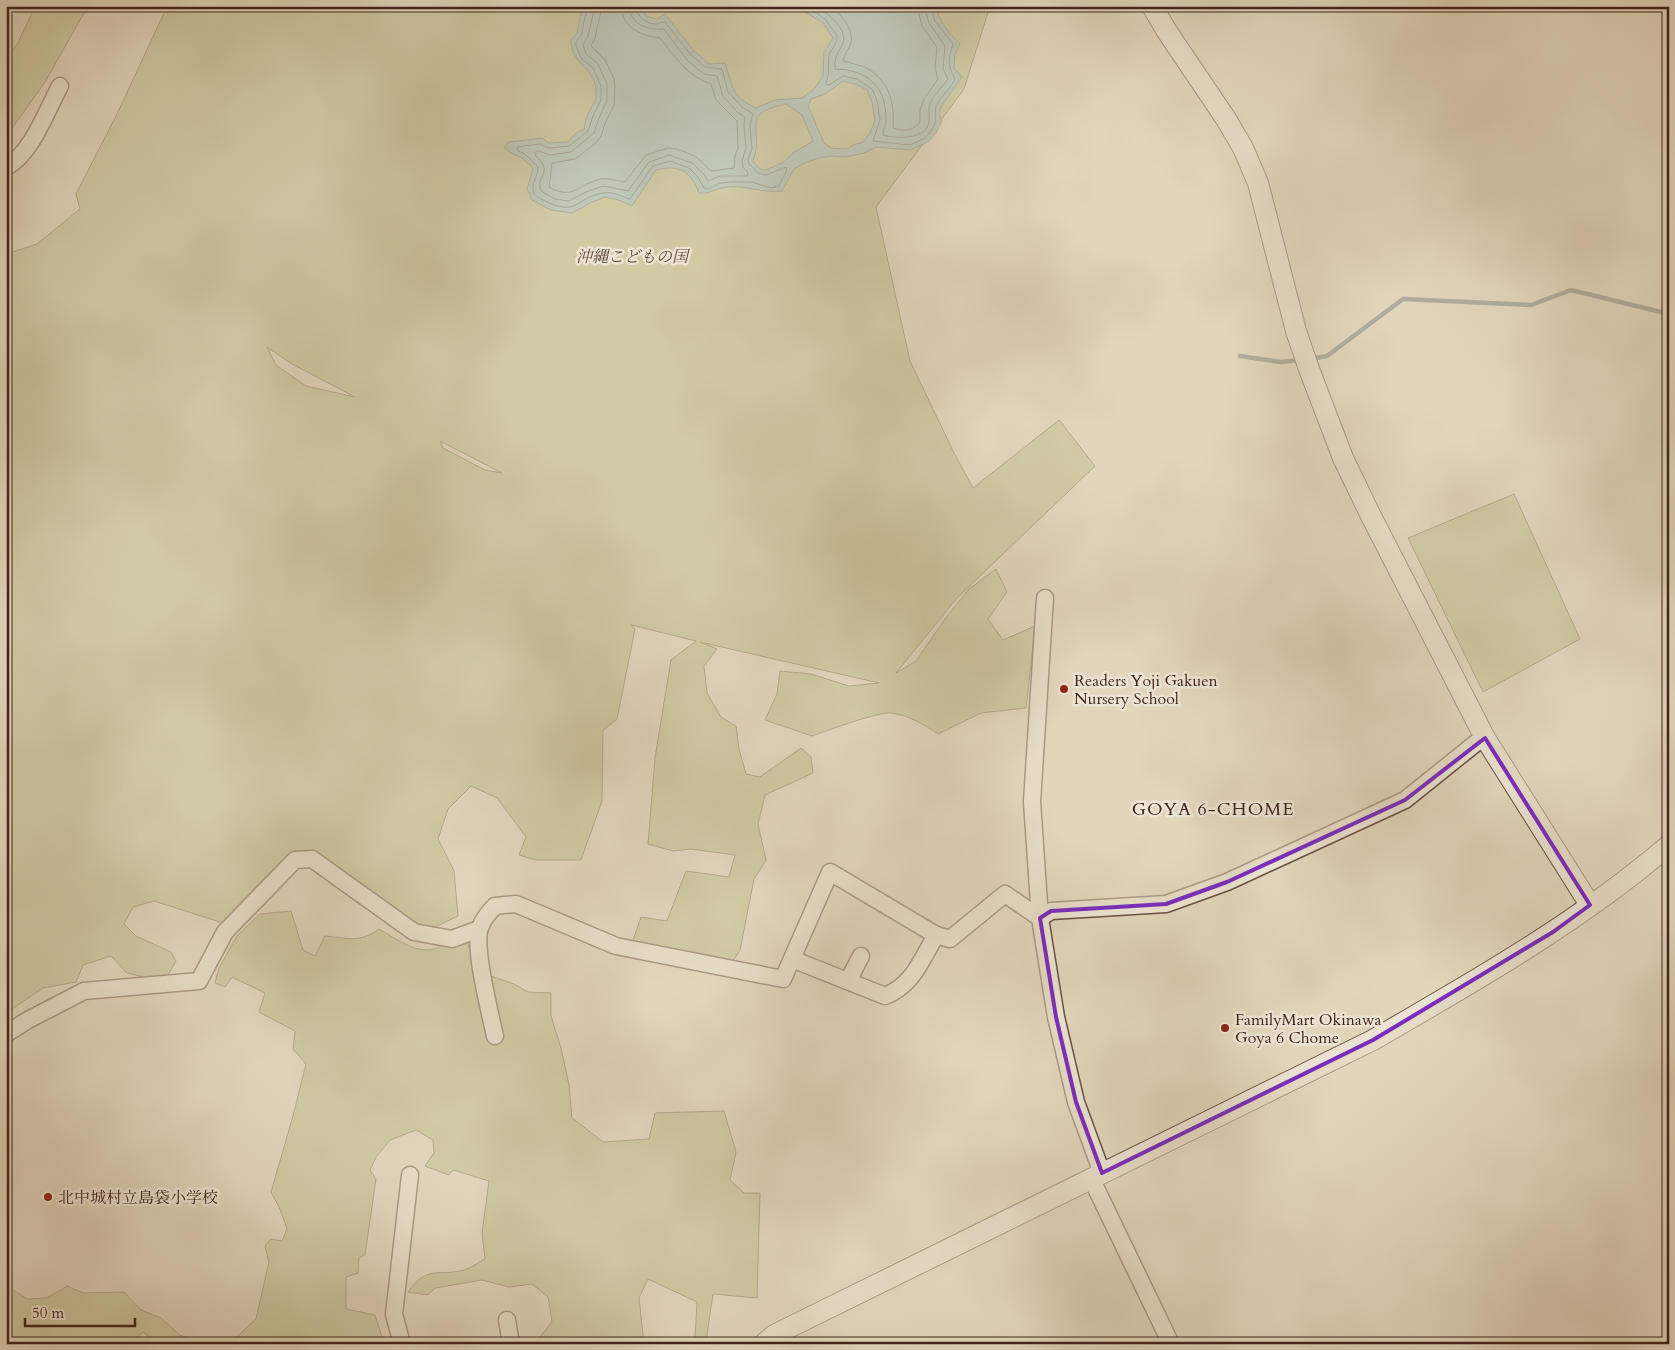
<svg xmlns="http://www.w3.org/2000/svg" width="1675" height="1350" font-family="Cardo,'Noto Serif JP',serif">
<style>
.green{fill:#bbbc8b;stroke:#7e7052;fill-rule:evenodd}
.water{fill:#95b8b6;stroke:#737d78;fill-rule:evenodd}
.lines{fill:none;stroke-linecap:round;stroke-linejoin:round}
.shore{stroke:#6a6e68;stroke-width:1}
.stream{stroke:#737d78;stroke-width:4.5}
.minor-casing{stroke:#685142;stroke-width:19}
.tertiary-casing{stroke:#685142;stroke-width:22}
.minor{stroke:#ece4d3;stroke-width:16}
.tertiary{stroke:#ece4d3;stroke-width:20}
.marked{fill:none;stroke:#7b2cbf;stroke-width:4;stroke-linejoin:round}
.poi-dot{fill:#8f2418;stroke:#ece4d3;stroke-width:2}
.labels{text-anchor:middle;stroke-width:5;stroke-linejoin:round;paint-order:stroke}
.park-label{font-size:16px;font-style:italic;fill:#5f4b36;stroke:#ece4d3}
.poi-label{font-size:16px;fill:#40251a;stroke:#ece4d3;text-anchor:start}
.neighbourhood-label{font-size:18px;letter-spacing:1px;fill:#40251a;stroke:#ece4d3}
</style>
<rect width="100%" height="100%" fill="#e1d6bc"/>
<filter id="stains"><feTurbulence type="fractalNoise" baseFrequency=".004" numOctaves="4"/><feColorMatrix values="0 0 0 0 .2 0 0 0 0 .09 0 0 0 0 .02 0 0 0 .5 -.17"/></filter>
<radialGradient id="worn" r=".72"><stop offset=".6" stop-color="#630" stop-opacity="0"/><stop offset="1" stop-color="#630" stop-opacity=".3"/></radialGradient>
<g class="green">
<path d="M35,6H88L45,82L6,137V59L18,43Z"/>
<path d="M156,6H990L964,89L876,207L910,361L954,453L973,488L1059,420L1095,466L956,599L896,673L916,661L945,619L969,589L996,569L1007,592L988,619L1003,640L1035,626L1026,708L981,713L938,734C923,724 910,716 892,713C880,711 826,731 812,736L765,720L777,694L780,671L811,674L849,686L879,683L700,642L717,649L704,666L707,693L721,717L736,726L739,749L746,774L760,777L801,748L811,757L813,773L765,795L758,824L766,860L754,879L740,950L731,964L632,943L641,917L667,921L686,871L729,877L735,855L691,849L673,851L648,844L655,758L671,660L696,641L631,625L635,629L617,719L603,730L602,801L581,860H536L519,855L526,837L497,798L471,786L448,809L438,839L454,871L458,916L418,935L295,853L226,924L154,901L133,907L124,924L136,936L171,952L176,961L164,982L127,973L111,956L83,965L76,982L43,988L6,1013V254L37,244L80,209L76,194L118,112L165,11ZM267,347L292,364L355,397L306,386L276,365ZM440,441L502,473L485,470L443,448Z"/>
<path d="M1514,494L1580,639L1483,692L1408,538Z"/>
<path d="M291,911L303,950L315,956L325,936C347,938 361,943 379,929C395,938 415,954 434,949C444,946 456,937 465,931L491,1042L500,1038L491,976L514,984L528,992L551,993V1016L561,1048L569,1085L572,1118L603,1142L649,1139L655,1113L724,1111L736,1152L730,1180L744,1193H760L757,1298L713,1294L706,1341L695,1338L697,1302L648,1279L639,1298L644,1344H536L539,1338L552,1322L548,1297L532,1284L509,1287L482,1280L435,1288L428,1295L408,1292C428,1264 438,1277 464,1270C471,1268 479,1262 485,1259L482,1233L489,1181L453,1170L449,1175L425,1166L434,1153L433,1140L416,1130L390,1140L376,1157L370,1170L376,1179L365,1255L359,1258L358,1273L346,1277V1309L375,1315L382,1337L388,1344H229L256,1319L269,1262L265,1246L271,1239L282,1241L287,1229L280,1209L271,1192L293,1116L306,1064L293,1049L295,1031L259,1012L265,993L232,977L225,987L215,983L219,968L237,936L260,914Z"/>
<path d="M6,1285L27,1299L47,1298L67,1286L83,1293L124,1292L141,1310L161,1318L180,1335L203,1344H157L143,1332L130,1344H6Z"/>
</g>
<path class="water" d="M595,6H639L646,16L657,19L665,14L694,51L709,64L725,63C733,86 731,97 756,108L775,100L802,98L814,89L823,76L824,53L833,38L823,23L802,10V6H935C940,22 948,32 960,44L955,54L954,68L962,77C957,85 939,107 939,113C939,116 941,119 942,121L936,133L928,142L910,150L876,147L864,153L846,157L832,156L818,158L803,164L794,169L782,191C762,194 743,183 722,188C712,190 711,194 699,193C691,171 679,164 656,170L632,206L619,200L605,197L590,203L572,213L551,210L532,200L527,189L533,168L522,158L511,153L504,148L509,142L542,138L549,143L568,142L576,133L584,129C585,124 586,118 588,114C591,107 596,102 596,95C598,68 571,66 571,40L577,33L582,9ZM843,81L855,84L867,90L872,102L875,120L870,133L863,142L853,145L847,149L831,148L824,143L808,106L811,99L825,94ZM786,104L802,115L813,141L793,153L784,162L766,170L760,169L753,161C765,128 738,114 786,104Z"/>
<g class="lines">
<g class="shore">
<path d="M588,6L584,21L582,34L576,42V46L581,58L593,68L601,86V100L593,116L588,131L569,146L549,148L540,144L517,147L518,151L525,154L538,167C539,174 532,182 533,189C533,195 538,197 543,200C579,218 575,197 604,193C613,191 622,197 630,199L653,166L670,161L689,168L698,177L704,188L708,189L720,183L733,182H752L771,188L779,186L787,170L786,167L766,175L758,173L749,164L748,159L752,149L750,125L753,114L742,107L728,92L722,69L705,67L691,55L665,22C662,22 660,23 657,24C646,25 637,16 635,6"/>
<path d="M595,6L588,36L583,45L586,54L598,64L607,84V101L599,118L594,133L571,152L550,155L539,151L535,152V155C555,174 535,175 541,191L555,199L569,201L586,192L603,186L628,191L649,162L669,155L692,163L703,173L708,181L720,176H747L748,173L743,167L742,161L746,148L744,125L745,117L737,112L723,96L717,76L704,74L687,60L664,29C648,30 630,25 629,6"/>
<path d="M602,6L595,38L591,46L605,60L614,79L615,87L614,105L606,121L601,136L596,143L575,159L552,163L549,187C573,201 578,184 601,179C609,178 618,181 625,182L646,155L668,148L677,149L695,156L711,171L734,168L735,156L738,147L737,121L716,100L711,84C687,76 676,58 660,38C642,36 622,28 621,6"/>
<path d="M807,6L826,20L837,36V40L829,55L828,76L826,84L829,85L843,76L857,79L872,89L877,101L880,120L873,141L910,145L925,138L932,130L936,121C931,101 947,95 955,79C947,63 948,61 953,44L935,21L931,6"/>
<path d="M817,6C827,13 848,29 843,43C838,54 834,56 835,69C839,70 843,69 847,70C874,75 886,92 886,120C886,125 883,130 883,135C895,139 929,140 929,120C930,113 927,110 931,101C935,93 943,87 948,79L943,69L945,46L929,23L924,6"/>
<path d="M830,6C841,13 854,30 851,43C849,49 844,54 843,61C849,63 856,64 862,66C888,77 895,101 893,128C903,132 913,131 920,122V110L924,99L938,79L935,68L937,47L922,26L917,6"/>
</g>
<g class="stream">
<path d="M1240,356L1281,362L1300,360"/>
<path d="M1310,359L1327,356L1403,299L1531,305L1571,290L1669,314"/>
</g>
<defs>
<g id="minor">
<path d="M6,167C31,155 47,110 60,86"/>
<path d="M1045,598L1032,802L1040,918L1056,1017L1076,1102L1102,1173"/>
<path d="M1040,918L1051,911L1166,904L1227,882L1405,800L1476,743L1485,738"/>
<path d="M792,959L885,996C913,985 922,959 936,935"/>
<path d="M848,981L861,956"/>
<path d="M6,1034L28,1020L84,991L199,981L225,932L295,860L312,859L414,932L452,939L479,929"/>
<path d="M495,1036C490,1013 473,947 480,928C483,919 489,912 495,906L516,904L616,946L783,979L830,872L936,935L950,939L1005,894L1040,918"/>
<path d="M1092,1180L1171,1344"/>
<path d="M507,1320L511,1344"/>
<path d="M402,1344L394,1314L410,1175"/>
</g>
<g id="tertiary">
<path d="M1152,6L1166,30L1226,119L1243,148L1258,183L1296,331L1309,369L1343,458L1370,514L1485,738L1590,905"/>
<path d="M764,1344L774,1335L1373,1040C1475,981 1579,922 1669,845"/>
</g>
</defs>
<use href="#minor" class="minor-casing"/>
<use href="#tertiary" class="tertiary-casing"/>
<use href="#minor" class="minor"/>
<use href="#tertiary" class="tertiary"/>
</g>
<path d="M0 0H1675V1350H0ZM1485,738L1590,905L1553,932L1373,1040L1102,1173L1076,1102L1056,1017L1040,918L1051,911L1166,904L1227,882L1405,800Z" fill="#e1d6bc" fill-opacity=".55" fill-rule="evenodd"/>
<path class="marked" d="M1485,738L1590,905L1553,932L1373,1040L1102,1173L1076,1102L1056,1017L1040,918L1051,911L1166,904L1227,882L1405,800Z"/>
<g class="poi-dot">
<circle cx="1064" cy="689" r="5"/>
<circle cx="1225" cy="1028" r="5"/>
<circle cx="48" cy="1197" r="5"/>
</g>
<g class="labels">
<g class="park-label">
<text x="632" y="262">沖縄こどもの国</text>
</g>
<g class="poi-label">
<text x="1074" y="686">Readers Yoji Gakuen<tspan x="1074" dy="18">Nursery School</tspan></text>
<text x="1235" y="1025">FamilyMart Okinawa<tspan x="1235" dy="18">Goya 6 Chome</tspan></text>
<text x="58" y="1203">北中城村立島袋小学校</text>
</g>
<g class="neighbourhood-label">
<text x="1213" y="815">GOYA 6-CHOME</text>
</g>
</g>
<rect width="1675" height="1350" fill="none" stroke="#e1d6bc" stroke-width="25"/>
<rect x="8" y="8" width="1660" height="1335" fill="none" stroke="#40251a" stroke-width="2.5"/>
<rect x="12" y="12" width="1650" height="1325" fill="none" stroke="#40251a"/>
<path d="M25 1318v8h110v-8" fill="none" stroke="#40251a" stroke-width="2.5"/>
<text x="32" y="1318" font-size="15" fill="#40251a" stroke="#ece4d3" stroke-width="4" paint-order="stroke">50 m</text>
<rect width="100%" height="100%" filter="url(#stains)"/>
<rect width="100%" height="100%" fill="url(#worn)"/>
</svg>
